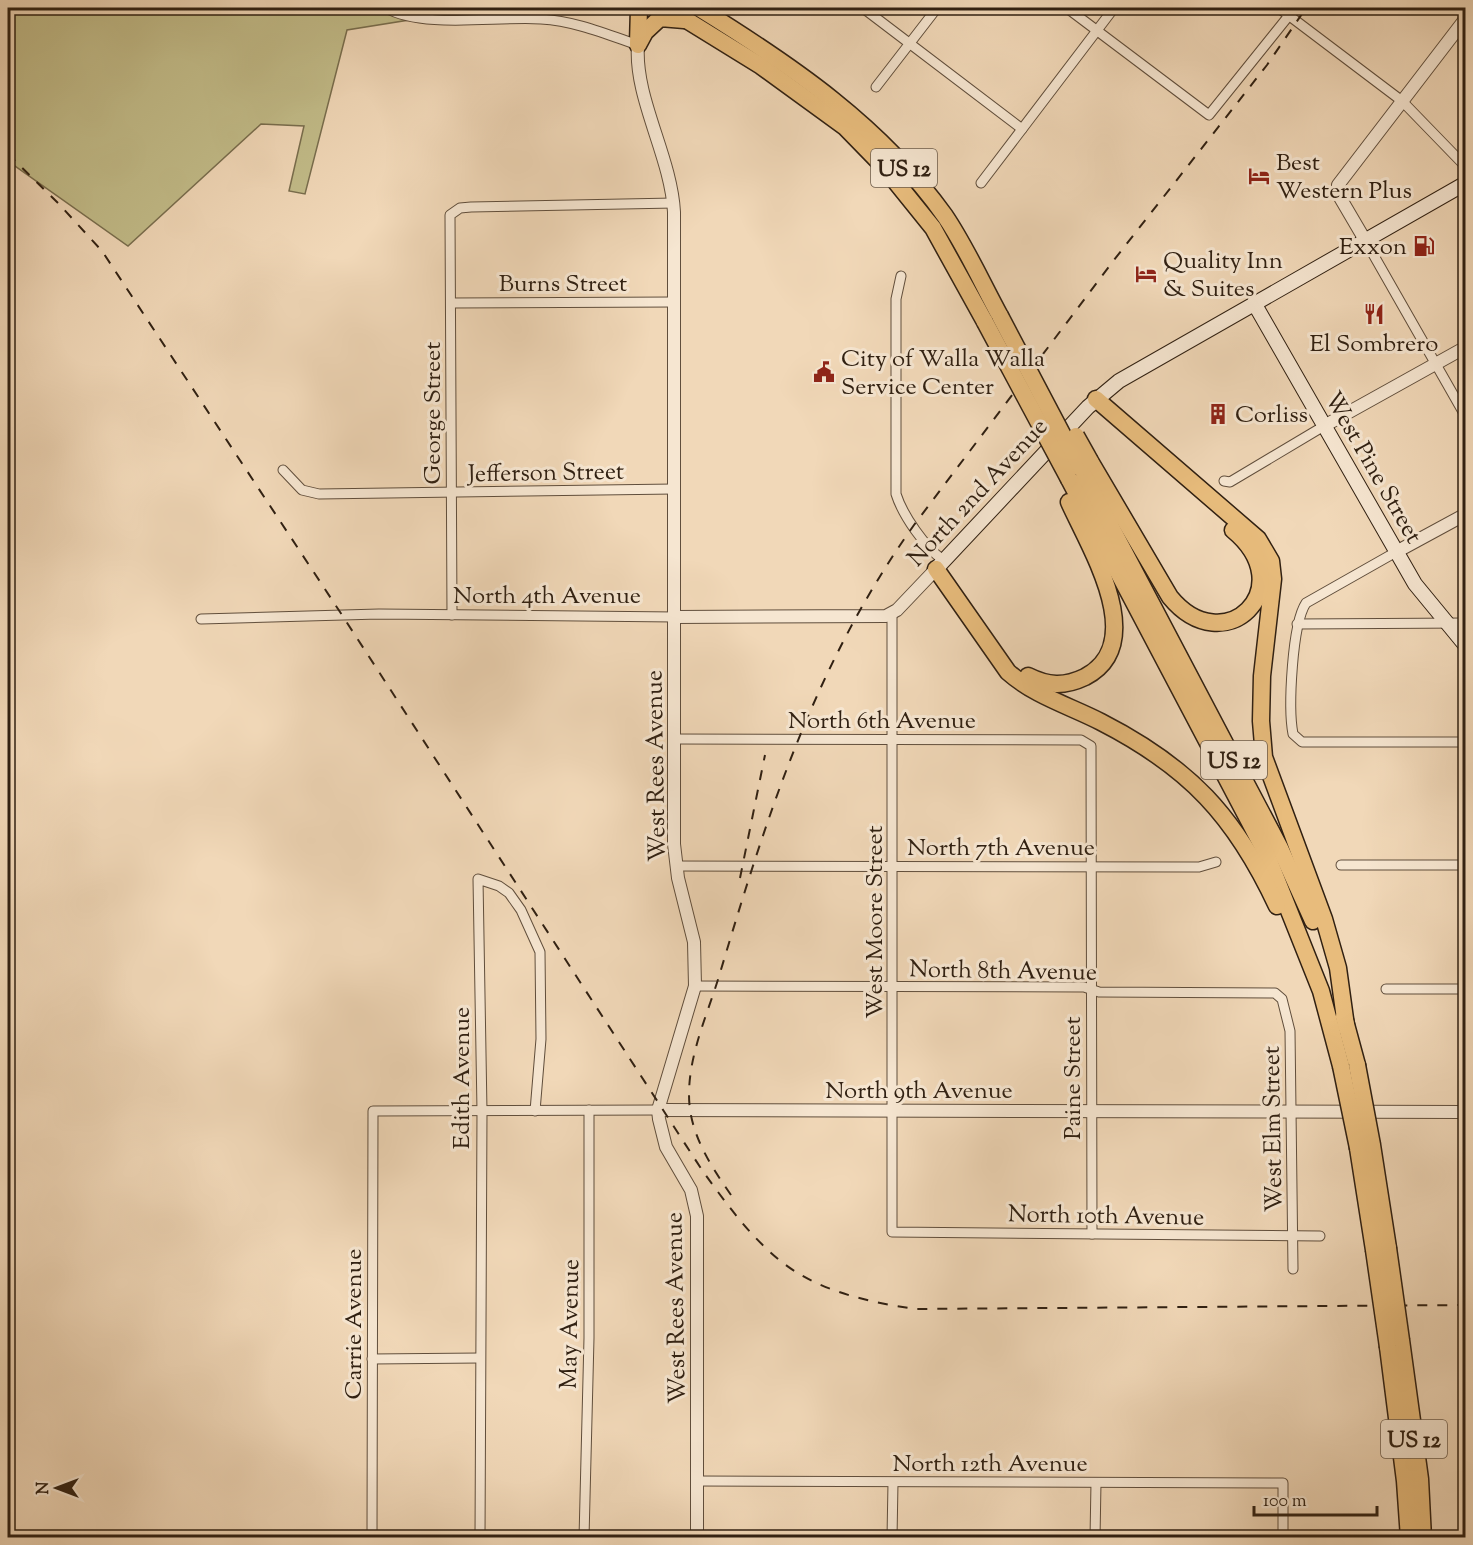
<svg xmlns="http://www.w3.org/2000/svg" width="1473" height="1545" font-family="'Sorts Mill Goudy',serif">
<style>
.green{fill:#c2bc89;stroke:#796e4e;stroke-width:1.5}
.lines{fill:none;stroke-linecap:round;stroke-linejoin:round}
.minor-casing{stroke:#604e3c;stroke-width:11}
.tertiary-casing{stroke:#604e3c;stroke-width:14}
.secondary-casing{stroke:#302012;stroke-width:16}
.motorway-casing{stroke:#302012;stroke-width:19}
.minor{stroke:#f6e6d1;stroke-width:9}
.tertiary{stroke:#f6e6d1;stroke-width:12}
.secondary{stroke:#f6e6d1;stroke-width:14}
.motorway{stroke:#e8bc7c;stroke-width:16}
.rail{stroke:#302012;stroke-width:2;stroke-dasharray:10 10;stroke-linecap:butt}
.motorway-bridge-casing{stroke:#302012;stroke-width:19;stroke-linecap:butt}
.motorway-bridge{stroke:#e8bc7c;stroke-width:16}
.labels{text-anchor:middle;stroke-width:6;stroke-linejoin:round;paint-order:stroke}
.shield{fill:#f6e6d1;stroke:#6b5b4b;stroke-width:1.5}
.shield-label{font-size:22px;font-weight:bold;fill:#302012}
.poi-label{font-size:24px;fill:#302012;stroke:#f6e6d1;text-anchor:start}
.street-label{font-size:24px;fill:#302012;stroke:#f6e6d1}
</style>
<rect width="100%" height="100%" fill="#f1d8b8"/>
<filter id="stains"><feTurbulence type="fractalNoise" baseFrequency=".00333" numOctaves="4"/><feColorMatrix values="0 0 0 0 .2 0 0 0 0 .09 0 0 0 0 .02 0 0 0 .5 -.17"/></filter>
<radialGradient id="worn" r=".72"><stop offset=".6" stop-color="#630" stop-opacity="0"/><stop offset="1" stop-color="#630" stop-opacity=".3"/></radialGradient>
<path class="green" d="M8,8H457L453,13L347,30L305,194L289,191L304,126L261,124L128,246L8,161Z"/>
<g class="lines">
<defs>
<g id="minor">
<path d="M386,8C424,29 496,16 541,19C575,21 606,34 638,45"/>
<path d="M863,8L1022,129"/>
<path d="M1067,8L1209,115L1295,8"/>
<path d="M1279,8L1402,101L1466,167"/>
<path d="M876,87L937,8"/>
<path d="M981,183L1114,8"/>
<path d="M1365,240L1466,417"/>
<path d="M901,276L896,299V494C903,516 925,547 943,560"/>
<path d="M451,303L674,302"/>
<path d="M283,470L302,490L319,494L674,489"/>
<path d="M1224,481L1230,482L1324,426"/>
<path d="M1396,552L1306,603C1292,624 1288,708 1293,734L1302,742H1466"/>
<path d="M892,613V1232L1320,1236"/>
<path d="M452,615L450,215L460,208L471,207L674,203"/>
<path d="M201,619L379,614L675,617"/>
<path d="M1297,624L1466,623"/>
<path d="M674,739L1081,740L1091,746L1092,1234"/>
<path d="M1341,865H1466"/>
<path d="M676,866L1199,867L1216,862"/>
<path d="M695,986L1084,987L1099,992L1275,993L1282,999L1290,1031L1293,1269"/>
<path d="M1386,989H1466"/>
<path d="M372,1359L480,1358"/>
<path d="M697,1481L1283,1483V1538"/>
<path d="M372,1538L373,1111L658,1110"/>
<path d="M480,1538L482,1111L478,879L499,886L509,893L521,910L540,952L541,1039L535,1111"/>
<path d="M584,1538L589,1338V1110"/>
<path d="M892,1538L893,1483"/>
<path d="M1095,1538L1096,1483"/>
</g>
<g id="tertiary">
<path d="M638,45C634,98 671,156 674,212V844L678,878L694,942L695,986L658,1110L659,1119L666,1147L691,1190L697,1216V1538"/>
<path d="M1365,240L1338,194V185L1466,18"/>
<path d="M1324,426L1466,347"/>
<path d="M1396,552L1466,514"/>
<path d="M675,617L886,616L897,610L936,569"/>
<path d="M658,1110L1466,1112"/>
</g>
<g id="secondary">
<path d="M1254,303L1415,584L1466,646"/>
<path d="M936,569L1088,407L1119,381L1466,183"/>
</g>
<g id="motorway">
<path d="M667,8L761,66L845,127L883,166L933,228L985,322"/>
<path d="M699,8C791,65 881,126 945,216C966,247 982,283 1000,316"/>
<path d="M638,44L639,8"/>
<path d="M638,45L645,32L660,18L684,20"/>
<path d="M1096,399L1258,539L1271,561L1273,579L1262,676L1261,721L1264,757L1324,919L1338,968L1346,1026"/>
<path d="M1090,461L1170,597C1224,663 1303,588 1233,530"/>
<path d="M1080,468L1280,848L1313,921"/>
<path d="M1069,479L1266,853L1321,991L1341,1066"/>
<path d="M936,569L1008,672C1035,696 1070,706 1101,722C1189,767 1235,816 1277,906"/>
<path d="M1028,676C1048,686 1064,687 1085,677C1150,643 1089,547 1069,502"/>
<path d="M1344,1017L1357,1065"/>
<path d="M1372,1145L1388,1248"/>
<path d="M1358,1148L1374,1250"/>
<path d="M1401,1340L1420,1479L1423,1538"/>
<path d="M1388,1347L1405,1481L1409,1538"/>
</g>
</defs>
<use href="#minor" class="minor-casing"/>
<use href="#tertiary" class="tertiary-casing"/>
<use href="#secondary" class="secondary-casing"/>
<use href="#motorway" class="motorway-casing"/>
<use href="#minor" class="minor"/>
<use href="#tertiary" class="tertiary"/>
<use href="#secondary" class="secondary"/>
<use href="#motorway" class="motorway"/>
<g class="rail">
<path d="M8,154L59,204L102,251L342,615L702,1170C728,1206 758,1248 796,1272C831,1294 875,1303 915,1309L1466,1305"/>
<path d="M740,878L765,755"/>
<path d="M731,1195C713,1169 695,1142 690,1110C684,1063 707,1017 720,973C768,812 815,664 914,525L1114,260L1267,65L1306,8"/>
</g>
<defs>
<g id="motorway-bridge">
<path d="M1000,316L1080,468"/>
<path d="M985,322L1069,479"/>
<path d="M1076,436L1090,461"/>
<path d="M1357,1065L1372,1145"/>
<path d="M1341,1066L1358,1148"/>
<path d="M1388,1248L1401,1340"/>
<path d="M1374,1250L1388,1347"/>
</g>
</defs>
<use href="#motorway-bridge" class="motorway-bridge-casing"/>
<use href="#motorway-bridge" class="motorway-bridge"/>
</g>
<defs>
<symbol id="hotel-bare" viewBox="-9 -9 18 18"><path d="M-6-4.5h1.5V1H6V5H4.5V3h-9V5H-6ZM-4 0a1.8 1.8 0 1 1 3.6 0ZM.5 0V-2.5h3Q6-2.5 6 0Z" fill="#8f2418" stroke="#f6e6d1" stroke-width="2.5" paint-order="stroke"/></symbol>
<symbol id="fuel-bare" viewBox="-9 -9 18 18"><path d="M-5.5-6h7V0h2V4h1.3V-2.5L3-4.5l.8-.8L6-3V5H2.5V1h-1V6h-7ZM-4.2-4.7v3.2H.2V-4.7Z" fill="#8f2418" stroke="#f6e6d1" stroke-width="2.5" paint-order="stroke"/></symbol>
<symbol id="restaurant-bare" viewBox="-9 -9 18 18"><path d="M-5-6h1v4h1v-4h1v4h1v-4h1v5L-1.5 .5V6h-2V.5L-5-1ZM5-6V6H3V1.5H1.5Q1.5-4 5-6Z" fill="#8f2418" stroke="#f6e6d1" stroke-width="2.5" paint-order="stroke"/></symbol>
<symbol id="civic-bare" viewBox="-9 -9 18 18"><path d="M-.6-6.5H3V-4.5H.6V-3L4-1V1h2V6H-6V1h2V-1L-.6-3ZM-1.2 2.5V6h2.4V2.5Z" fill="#8f2418" stroke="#f6e6d1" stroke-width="2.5" paint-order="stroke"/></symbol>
<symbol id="building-bare" viewBox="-9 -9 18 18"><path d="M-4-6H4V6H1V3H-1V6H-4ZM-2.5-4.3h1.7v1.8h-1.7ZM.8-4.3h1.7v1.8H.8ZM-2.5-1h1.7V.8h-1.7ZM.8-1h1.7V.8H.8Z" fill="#8f2418" stroke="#f6e6d1" stroke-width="2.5" paint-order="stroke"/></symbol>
</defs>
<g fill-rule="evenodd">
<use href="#hotel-bare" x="1244" y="161" width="30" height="30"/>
<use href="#fuel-bare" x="1409" y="231" width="30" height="30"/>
<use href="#hotel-bare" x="1131" y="259" width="30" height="30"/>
<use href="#restaurant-bare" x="1359" y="299" width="30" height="30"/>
<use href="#civic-bare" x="809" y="357" width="30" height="30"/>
<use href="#building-bare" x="1203" y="399" width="30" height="30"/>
</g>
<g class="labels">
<g class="shield">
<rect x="871" y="149" width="66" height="38" rx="4.5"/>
<rect x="1201" y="741" width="66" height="38" rx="4.5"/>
<rect x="1381" y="1420" width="66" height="38" rx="4.5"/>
</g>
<g class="shield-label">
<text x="904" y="176">US 12</text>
<text x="1234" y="768">US 12</text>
<text x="1414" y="1447">US 12</text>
</g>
<g class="poi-label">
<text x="1276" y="170">Best<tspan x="1276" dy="28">Western Plus</tspan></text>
<text x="1407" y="254" text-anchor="end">Exxon</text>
<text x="1163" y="268">Quality Inn<tspan x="1163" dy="28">&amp; Suites</tspan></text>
<text x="1374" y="351" text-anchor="middle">El Sombrero</text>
<text x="841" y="366">City of Walla Walla<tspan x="841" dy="28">Service Center</tspan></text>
<text x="1235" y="422">Corliss</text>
</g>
<g class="street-label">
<text x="563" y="291">Burns Street</text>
<text transform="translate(432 413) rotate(-90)" y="8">George Street</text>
<text transform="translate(1374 467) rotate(60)" y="8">West Pine Street</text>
<text transform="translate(546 472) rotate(-1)" y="8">Jefferson Street</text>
<text transform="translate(977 492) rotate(-47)" y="8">North 2nd Avenue</text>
<text x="547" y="603">North 4th Avenue</text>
<text x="882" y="728">North 6th Avenue</text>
<text transform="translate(655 766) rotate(-91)" y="8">West Rees Avenue</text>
<text x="1001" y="855">North 7th Avenue</text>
<text transform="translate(874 922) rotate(-90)" y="8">West Moore Street</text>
<text transform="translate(1003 970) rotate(1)" y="8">North 8th Avenue</text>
<text transform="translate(461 1078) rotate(-90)" y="8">Edith Avenue</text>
<text transform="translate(1072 1078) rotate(-90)" y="8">Paine Street</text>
<text x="919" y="1098">North 9th Avenue</text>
<text transform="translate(1272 1129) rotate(-91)" y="8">West Elm Street</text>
<text transform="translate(1106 1215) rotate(1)" y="8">North 10th Avenue</text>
<text transform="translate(675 1308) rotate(-91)" y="8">West Rees Avenue</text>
<text transform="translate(353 1324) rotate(-90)" y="8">Carrie Avenue</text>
<text transform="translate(569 1324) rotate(-89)" y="8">May Avenue</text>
<text x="990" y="1471">North 12th Avenue</text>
</g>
</g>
<rect width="1473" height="1545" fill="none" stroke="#f1d8b8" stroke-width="30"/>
<rect x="9" y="9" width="1455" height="1527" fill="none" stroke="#302012" stroke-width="3"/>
<rect x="15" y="15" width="1443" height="1515" fill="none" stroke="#302012" stroke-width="1.5"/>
<g transform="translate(57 1488) rotate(270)" stroke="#f6e6d1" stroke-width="4.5" paint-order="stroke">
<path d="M0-4.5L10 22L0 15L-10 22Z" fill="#302012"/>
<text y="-9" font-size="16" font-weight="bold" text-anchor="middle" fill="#302012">N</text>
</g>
<path d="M1254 1506v9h123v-9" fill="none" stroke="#302012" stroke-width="3"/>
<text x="1263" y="1506" font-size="18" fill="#302012" stroke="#f6e6d1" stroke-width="4.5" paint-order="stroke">100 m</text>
<rect width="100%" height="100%" filter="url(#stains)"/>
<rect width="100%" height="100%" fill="url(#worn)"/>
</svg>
